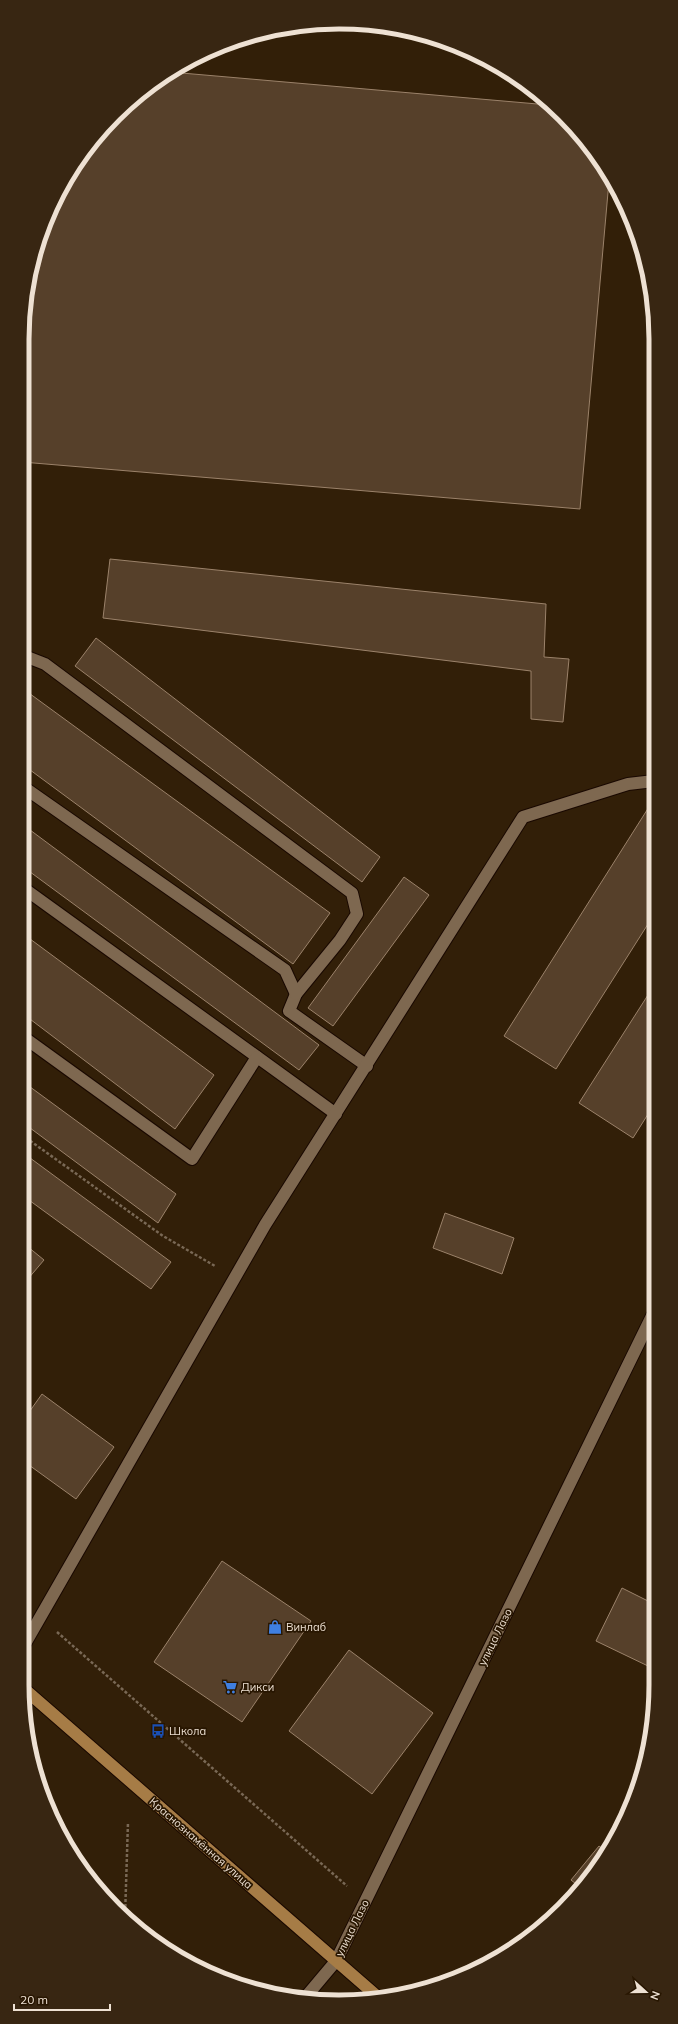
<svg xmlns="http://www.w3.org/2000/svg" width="678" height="2024" font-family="Mulish,sans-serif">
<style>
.building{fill:#56402a;stroke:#9b826a}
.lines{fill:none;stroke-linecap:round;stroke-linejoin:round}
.minor-casing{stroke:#190800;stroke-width:14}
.major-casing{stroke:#190800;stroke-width:14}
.path{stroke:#796855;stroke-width:2.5;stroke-dasharray:3 2;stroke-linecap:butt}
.minor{stroke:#7e6850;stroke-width:12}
.major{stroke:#a67c46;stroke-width:12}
.labels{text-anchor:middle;stroke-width:3.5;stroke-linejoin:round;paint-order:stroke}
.poi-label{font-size:11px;fill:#eee1d3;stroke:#281601;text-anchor:start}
.street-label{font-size:11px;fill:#eee1d3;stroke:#281601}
.rim{fill:none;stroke:#eee1d3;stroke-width:5}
</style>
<rect width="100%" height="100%" fill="#321f08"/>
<g class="building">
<path d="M170,72L549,105L577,130L609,181L580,509L22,462V339L33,257L55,199L87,146L130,101Z"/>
<path d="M110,559L546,604L544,657L569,659L563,722L531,719V671L103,618Z"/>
<path d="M96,638L380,857L362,882L75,666Z"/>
<path d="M22,688L330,913L293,964L22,764Z"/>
<path d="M654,799L655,913L556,1069L504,1036Z"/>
<path d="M22,824L319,1045L299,1070L22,866Z"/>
<path d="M404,877L429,895L333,1026L308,1008Z"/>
<path d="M22,933L214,1075L175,1129L22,1013Z"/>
<path d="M655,984V1103L633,1138L579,1103Z"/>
<path d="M22,1081L176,1194L158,1223L22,1122Z"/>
<path d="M22,1152L171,1262L151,1289L22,1195Z"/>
<path d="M445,1213L514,1238L502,1274L433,1248Z"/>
<path d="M22,1242L44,1260L22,1286Z"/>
<path d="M42,1394L114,1447L76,1499L22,1460V1422Z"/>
<path d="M222,1561L311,1621L242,1722L154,1662Z"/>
<path d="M622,1588L656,1605V1649L648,1666L596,1641Z"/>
<path d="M349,1650L433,1713L372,1794L289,1731Z"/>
<path d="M599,1846L607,1852L602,1861L581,1888L571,1880Z"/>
</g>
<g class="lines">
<defs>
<g id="minor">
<path d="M22,655L45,664L352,893L357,914L340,940L296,994L289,1011L367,1066"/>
<path d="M22,786L285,970L296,994"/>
<path d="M22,887L336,1114"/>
<path d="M22,1036L192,1159L257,1057"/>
<path d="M22,1649L265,1225L523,817L628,784L654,781"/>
<path d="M304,1999L336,1961L652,1316H655"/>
</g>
<path id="major" d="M22,1687L379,1998"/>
</defs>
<use href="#minor" class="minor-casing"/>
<use href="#major" class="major-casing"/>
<g class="path">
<path d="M22,1135L163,1236L215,1266"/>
<path d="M57,1632L347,1886"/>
<path d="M125,1917L128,1822"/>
</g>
<use href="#minor" class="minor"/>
<use href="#major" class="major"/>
</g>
<defs>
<symbol id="shop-bare" viewBox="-9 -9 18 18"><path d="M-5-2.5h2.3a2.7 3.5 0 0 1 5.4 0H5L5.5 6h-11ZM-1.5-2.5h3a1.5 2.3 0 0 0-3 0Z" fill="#3f7fe0" stroke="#281601" stroke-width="2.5" paint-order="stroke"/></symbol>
<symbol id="supermarket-bare" viewBox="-9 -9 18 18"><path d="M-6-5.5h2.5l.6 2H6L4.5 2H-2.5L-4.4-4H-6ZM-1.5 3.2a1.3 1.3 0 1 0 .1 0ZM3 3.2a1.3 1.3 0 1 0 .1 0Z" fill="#3f7fe0" stroke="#281601" stroke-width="2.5" paint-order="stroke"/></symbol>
<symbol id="bus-bare" viewBox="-9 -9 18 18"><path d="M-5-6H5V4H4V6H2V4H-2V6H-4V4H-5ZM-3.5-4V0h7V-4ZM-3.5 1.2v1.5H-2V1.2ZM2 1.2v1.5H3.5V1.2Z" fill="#1a4fb4" stroke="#281601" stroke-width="2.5" paint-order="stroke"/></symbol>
</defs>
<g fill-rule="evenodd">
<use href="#shop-bare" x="265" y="1617" width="20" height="20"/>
<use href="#supermarket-bare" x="220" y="1677" width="20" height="20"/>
<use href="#bus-bare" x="148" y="1721" width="20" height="20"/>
</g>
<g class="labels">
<g class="poi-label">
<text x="286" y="1631">Винлаб</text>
<text x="241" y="1691">Дикси</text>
<text x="169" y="1735">Школа</text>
</g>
<g class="street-label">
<text transform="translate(495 1637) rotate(-64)" y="4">улица Лазо</text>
<text transform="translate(201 1843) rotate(41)" y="4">Краснознамённая улица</text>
<text transform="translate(352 1928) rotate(-64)" y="4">улица Лазо</text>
</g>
</g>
<path d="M0 0H678V2024H0ZM339 29H339A310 310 0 0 1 649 339V1685A310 310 0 0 1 339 1995H339A310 310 0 0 1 29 1685V339A310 310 0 0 1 339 29Z" fill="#382612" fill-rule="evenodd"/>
<path class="rim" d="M339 29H339A310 310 0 0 1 649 339V1685A310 310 0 0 1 339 1995H339A310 310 0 0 1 29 1685V339A310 310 0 0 1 339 29Z"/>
<g transform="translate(646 1992) rotate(111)" stroke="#281601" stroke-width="3" paint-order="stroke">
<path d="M0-3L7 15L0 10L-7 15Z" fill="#eee1d3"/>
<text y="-6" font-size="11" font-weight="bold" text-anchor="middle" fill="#eee1d3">N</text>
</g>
<path d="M14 2004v6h96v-6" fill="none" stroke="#eee1d3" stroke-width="2"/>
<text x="20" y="2004" font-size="12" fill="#eee1d3" stroke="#281601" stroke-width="3" paint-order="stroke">20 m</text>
</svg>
